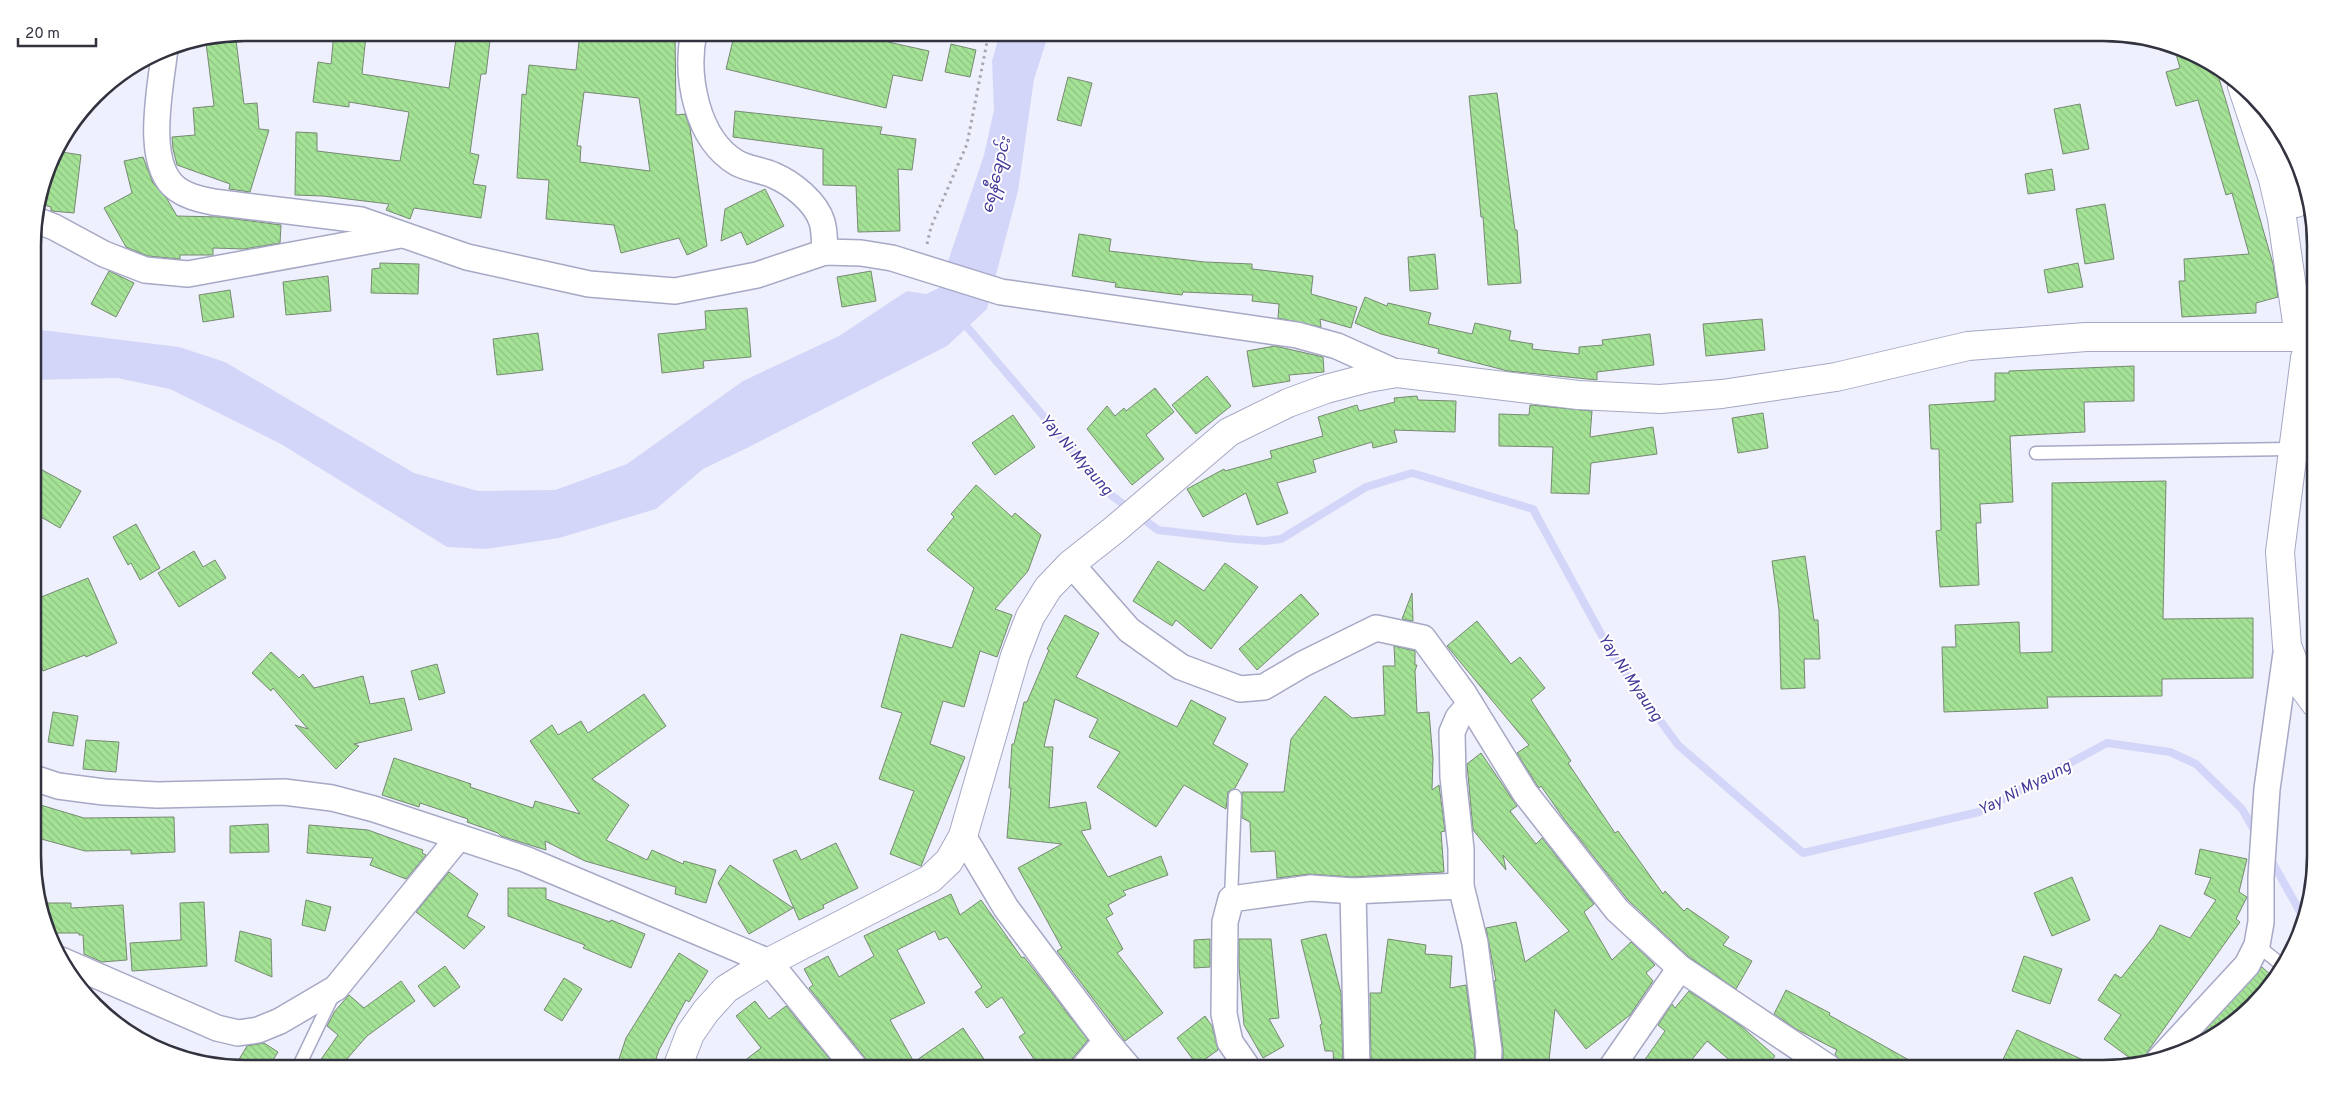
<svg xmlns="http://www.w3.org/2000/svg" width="2348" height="1101" font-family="Overpass,'Noto Sans Myanmar',sans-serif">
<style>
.water{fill:#d4d6f9}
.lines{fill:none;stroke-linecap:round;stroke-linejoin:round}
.stream{stroke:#d4d6f9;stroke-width:8}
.building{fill:url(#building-back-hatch);stroke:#768a72;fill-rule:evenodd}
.lane-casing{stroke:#a6a8c5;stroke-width:15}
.street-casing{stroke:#a6a8c5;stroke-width:28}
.secondary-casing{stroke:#a6a8c5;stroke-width:30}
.primary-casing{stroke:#a6a8c5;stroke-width:30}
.path{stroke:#a6a7b3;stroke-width:3;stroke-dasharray:2.5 4;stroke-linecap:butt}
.lane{stroke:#fff;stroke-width:12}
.street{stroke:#fff;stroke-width:25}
.secondary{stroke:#fff;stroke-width:28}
.primary{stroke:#fff;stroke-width:28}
.labels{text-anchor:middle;stroke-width:4;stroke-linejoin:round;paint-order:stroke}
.water-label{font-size:16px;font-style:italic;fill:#433999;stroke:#fff}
.rim{fill:none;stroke:#32333f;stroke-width:2.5}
</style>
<defs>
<pattern id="building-back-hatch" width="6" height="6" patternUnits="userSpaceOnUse" patternTransform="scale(1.25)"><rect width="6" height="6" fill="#a4e296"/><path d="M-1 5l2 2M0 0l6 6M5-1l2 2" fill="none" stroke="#8ec282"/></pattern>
</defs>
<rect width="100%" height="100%" fill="#eff0fd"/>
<path class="water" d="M1000,33H1049L1034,79L1018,191L987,309L947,346L747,448L703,469L656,509L559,538L486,549L447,547L281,444L170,389L117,378L33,380V329L179,347L225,362L414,473L478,491L555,490L627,464L743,381L839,336L907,291L926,294L939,288L984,155L994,110L992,61Z"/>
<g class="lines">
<g class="stream">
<path d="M962,321L1111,495L1158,530L1235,539L1265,541L1281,539L1366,487L1412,473L1533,509L1613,656L1678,745L1803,853L1979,812L2107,743L2170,752L2196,764L2242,809L2257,835"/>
<path d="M2270,858L2303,917"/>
</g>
</g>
<g class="building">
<path d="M334,32L366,35L362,74L449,88L457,32H491L486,74H481L470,153L479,155L473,184L486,186L481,218L414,208L410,219L386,210L389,204L323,196L295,195L296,132L317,133V151L400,161L409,112L349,102V107L313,102L318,62L331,64Z"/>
<path d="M580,32H675L676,115L685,114L690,128L707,246L687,255L679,238L621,253L614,225L546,219L549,180L517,178L522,94L526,95L529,65L576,70ZM584,92L639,98L650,171L580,162L581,146H577Z"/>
<path d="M735,32H891L888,42L929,51L922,81L893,75L886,108L726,69Z"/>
<path d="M236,40L244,104L257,103L259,129L269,130L250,192L229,189L230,184L177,165L173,149L172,137L195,135L193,108L214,106L206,43Z"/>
<path d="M951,44L976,50L970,77L945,72Z"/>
<path d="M2174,47L2185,49L2215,66L2226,101L2273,264L2278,297L2256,303V313L2182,317L2179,281H2185L2184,259L2249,254L2232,193L2226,195L2198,100L2176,106L2166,72L2180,68Z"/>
<path d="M1068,77L1092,83L1081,126L1057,120Z"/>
<path d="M1497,93L1515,230H1517L1521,283L1488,285L1483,217H1481L1469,96Z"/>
<path d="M2080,104L2089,149L2063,154L2054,109Z"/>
<path d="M735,111L882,127L880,134L916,139L912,170L898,169L900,231L858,232L856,186L823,185V149L733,137Z"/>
<path d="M55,151L81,155L74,213L51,211V207L40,204L46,181L51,182Z"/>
<path d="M143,157L153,183L167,199L177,216L220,217L281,225L280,243L244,249L213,248V255H180V259L148,256L126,247L104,208L132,193L124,161Z"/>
<path d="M2052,169L2055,190L2028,194L2025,174Z"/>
<path d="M765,189L784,226L747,245L741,232L721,241L725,209Z"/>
<path d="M2105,204L2114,259L2085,264L2076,209Z"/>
<path d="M1079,234L1111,239L1109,251L1205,262L1252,264V269L1313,276L1311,294L1357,307L1351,328L1320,319L1321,327L1278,318L1279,304L1252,301L1253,295L1183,292L1182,295L1115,287L1116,283L1072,276Z"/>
<path d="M1435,254L1438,289L1410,291L1408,257Z"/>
<path d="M380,263L419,264L418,294L371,293L372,269L380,268Z"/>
<path d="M2078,263L2083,287L2048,293L2044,270Z"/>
<path d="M109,271L134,283L116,317L91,304Z"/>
<path d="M871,271L876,301L842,307L837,277Z"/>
<path d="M328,276L331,311L286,315L283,282Z"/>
<path d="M230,290L234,317L203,322L199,295Z"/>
<path d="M1365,297L1387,306L1388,303L1431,313L1428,324L1472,334L1475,323L1511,331L1509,340L1533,344L1532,349L1579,354V347L1603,345L1602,340L1650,334L1654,365L1597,372V380L1508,371L1438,353L1439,349L1381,334L1355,323Z"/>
<path d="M747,308L751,357L703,361L704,368L662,373L658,334L706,329L705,311Z"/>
<path d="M1762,319L1765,350L1706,356L1703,324Z"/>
<path d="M538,333L543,370L497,375L493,339Z"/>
<path d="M1275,346L1323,357L1324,372L1289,375L1290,381L1253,387L1247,351Z"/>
<path d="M2134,366V401L2084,402L2085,432L2010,436L2013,502L1980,504L1981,523H1976L1979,585L1940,587L1936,531L1941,530L1939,449H1931L1929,405L1995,401V373H2009V371Z"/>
<path d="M1207,376L1231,406L1196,434L1172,405Z"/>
<path d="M1155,388L1174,412L1146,435L1164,459L1132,485L1087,429L1107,406L1115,416L1124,408L1126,411Z"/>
<path d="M1417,396L1418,400L1456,401L1455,432L1394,430L1397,442L1373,448L1372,442L1313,460L1316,472L1277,483L1288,513L1257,525L1246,493L1203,517L1187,489L1224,469L1225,471L1272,458L1270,451L1323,436L1318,417L1357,405L1359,411L1395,402L1394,398Z"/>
<path d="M1530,405L1592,411L1590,437L1653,427L1657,454L1591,463L1589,494L1551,493L1553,447L1499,446V414L1529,415Z"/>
<path d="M1763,413L1768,448L1738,453L1732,418Z"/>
<path d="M1013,415L1035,447L995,475L972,443Z"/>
<path d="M33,465L81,491L60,528L34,513Z"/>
<path d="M2166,481L2163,619L2253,618V678L2162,679V696L2047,697L2048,708L1944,712L1942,647H1956L1955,625L2019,622L2020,653L2052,652V483Z"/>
<path d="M976,485L1012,517L1015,513L1041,535L1028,571L995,609L1012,615L997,657L980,651L964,707L943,701L930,744L965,757L921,866L890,854L914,791L879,779L902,713L881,707L901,634L952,648L974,588L927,550L954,517L951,514Z"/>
<path d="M136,524L160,568L140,580L131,563L128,565L113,537Z"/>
<path d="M194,551L203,567L215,560L226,578L179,607L158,573Z"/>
<path d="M1805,556L1814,620H1818L1820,659H1804L1805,688L1781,689L1779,610L1772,561Z"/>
<path d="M1158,561L1204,591L1225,563L1258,587L1211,649L1176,620L1172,626L1133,601Z"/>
<path d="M88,578L117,643L86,657L85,655L43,671L34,647V600Z"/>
<path d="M1412,593L1413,621L1402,619Z"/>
<path d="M1301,594L1319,614L1257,670L1239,649Z"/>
<path d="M1065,615L1099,633L1076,677L1177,727L1191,700L1226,718L1213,744L1248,764L1235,788L1228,792L1226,809L1184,785L1156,827L1097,787L1120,752L1089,737L1098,719L1055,699L1044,747H1053L1049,808L1086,802L1091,829L1081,831L1108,877L1161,856L1168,875L1123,891L1126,895L1108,905L1113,914L1106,918L1123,949L1117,953L1163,1013L1125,1041L1057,951L1062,948L1018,868L1062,844L1007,838L1011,788H1009L1012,744H1014L1024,702H1027L1049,650L1047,649Z"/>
<path d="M1477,621L1511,664L1520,657L1545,688L1531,700L1571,761L1568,763L1615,833L1618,831L1663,894L1665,891L1684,911L1687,908L1729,937L1723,945L1752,961L1736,989L1689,957L1628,900L1564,819L1541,786L1539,788L1537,785L1517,753L1529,745L1447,646Z"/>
<path d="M1394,646L1415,651V665H1417L1415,671L1417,713L1429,712L1433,759L1432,790L1439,785L1445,831L1441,832L1444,872L1353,877L1309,874L1277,878L1275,851L1251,852L1250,822L1242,818V792H1284L1291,739L1325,696L1352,718L1385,715L1383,666H1395Z"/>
<path d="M271,652L299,678L303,674L314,688L363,676L370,704L404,698L412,730L354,744L359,746L336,769L295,725L308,729L273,688L271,691L252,673Z"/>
<path d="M437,664L445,693L419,700L411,671Z"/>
<path d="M644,694L666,726L592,779L629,805L606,840L647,860L652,850L683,864L684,861L716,870L706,903L675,894L676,887L585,861L545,841L546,850L501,836L498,833L467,822L468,819L420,803L419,807L382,795L394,758L471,784L470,787L533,808L535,801L580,814L530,741L552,725L558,735L581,721L588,733Z"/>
<path d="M53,712L78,716L73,746L48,742Z"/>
<path d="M86,740L119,742L116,772L83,769Z"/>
<path d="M1481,753L1517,806L1510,811L1536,844L1542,838L1594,904L1584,912L1612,960L1631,942L1655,965L1646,973L1653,981L1630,1015L1586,1049L1555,1009L1548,1068H1517V1066L1503,1064V1049L1494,981H1496L1486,928L1516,922L1525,962L1569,931L1503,855L1506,870L1473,830L1467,764Z"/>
<path d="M34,803L84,818L174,817L175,852L131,854V850L85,851L34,837Z"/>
<path d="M268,824L269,852L230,853V826Z"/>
<path d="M309,825L368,830L423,850L422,853L426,855L406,879L370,865L373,858L307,853Z"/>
<path d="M836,843L858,888L823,905L824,908L799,920L773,860L796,850L801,860Z"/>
<path d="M2200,849L2247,859L2239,892L2247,897L2236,919L2240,922L2148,1051L2145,1062L2138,1064L2104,1039L2121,1015L2098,1000L2115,974L2121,978L2154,936L2160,925L2190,938L2216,900L2204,894L2211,878L2195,874Z"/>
<path d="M730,865L793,908L749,934L718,883Z"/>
<path d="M449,872L478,894L467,916L485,927L464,949L416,912Z"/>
<path d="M2072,877L2090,920L2052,936L2034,893Z"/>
<path d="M508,888H546V899L610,922L611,920L645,934L631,968L583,948L585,945L508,916Z"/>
<path d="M951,894L960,915L981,900L1022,958L1024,957L1031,966L1088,1040L1072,1059L1069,1068H1040L1019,1037L1025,1033L1002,997L987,1008L975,992L982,987L947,937L939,940L935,931L897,950L925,1003L890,1020L914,1062L963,1028L990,1068H869L866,1059L809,988L813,985L804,969L828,956L839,977L874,956L864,936Z"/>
<path d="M306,900L331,907L325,931L302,925Z"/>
<path d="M204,902L207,966L132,971L130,943L181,940L180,903Z"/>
<path d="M39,903H71V908L123,905L127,960L102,962L84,954L83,935H79V933H47Z"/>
<path d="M240,931L271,939L272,977L235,961Z"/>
<path d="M1326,934L1341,993L1343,1068H1334L1333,1051H1325L1320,1025L1322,1024L1301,940Z"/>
<path d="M1210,939V967L1194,968V940Z"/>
<path d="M1239,939H1271L1279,1018L1269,1019L1284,1046L1263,1058L1244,1025L1239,967Z"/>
<path d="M1388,939L1426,945L1425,954L1452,956L1450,988L1466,985L1475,1052L1474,1060L1471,1059V1067L1371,1068L1370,993H1381Z"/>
<path d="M679,953L708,971L689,1002L686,1000L659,1050L653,1068H616L626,1038Z"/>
<path d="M2024,956L2062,969L2050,1004L2012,991Z"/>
<path d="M445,966L460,987L434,1007L418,986Z"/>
<path d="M2262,967L2275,979L2271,986L2221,1033L2189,1048Z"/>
<path d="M564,978L582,989L562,1021L544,1010Z"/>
<path d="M401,981L415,1001L367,1036L339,1068H315L338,1035L327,1026L335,1011L349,995L364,1008Z"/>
<path d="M1786,990L1830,1013L1829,1015L1923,1068H1850L1842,1064L1835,1054L1837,1050L1796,1029L1774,1014Z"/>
<path d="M1689,991L1741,1026L1775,1056L1765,1068H1739L1707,1041L1685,1068H1639L1665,1031L1658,1025L1672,1004L1675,1008Z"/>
<path d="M755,1001L769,1019L786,1006L837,1068H735L761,1048L736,1016Z"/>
<path d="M1205,1016L1212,1026L1218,1050L1197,1065L1177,1038Z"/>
<path d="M2017,1030L2101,1068H1999Z"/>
<path d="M264,1043L278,1052L268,1068L235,1066L247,1046Z"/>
</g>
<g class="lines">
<defs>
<g id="lane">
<path d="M2036,453L2293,449"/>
<path d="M1231,899L1235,796"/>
<path d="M2257,945L2283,966"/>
<path d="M298,1068L334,993"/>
</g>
<g id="street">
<path d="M694,32C685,75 696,139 737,163C748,169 762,170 773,175C792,183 816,202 822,222C825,231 824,242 825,252"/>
<path d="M165,48C161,86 143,164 177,189C188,197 200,199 213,202L361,220L467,257L589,284L675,291L757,275L825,252L861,253L892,258L1001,292L1297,335L1337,346L1397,373"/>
<path d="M36,220L54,227L104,254L145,270L188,274L401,235"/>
<path d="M1071,564L1129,630L1181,667L1240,689L1264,687L1303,664L1376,628L1423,638L1464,694L1525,793L1617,910L1680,968L1829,1068"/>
<path d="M1470,704L1458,718L1452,732L1453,777L1461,849V886L1475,943L1489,1051L1488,1068"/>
<path d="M34,778L58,786L104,792L157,795L284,792L332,798L374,809L525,859L769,962L855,1068"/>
<path d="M963,836L1006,908L1106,1041L1129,1068"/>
<path d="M1353,891L1357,1068"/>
<path d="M61,960L217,1028L238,1033L258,1030L280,1021L336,988L459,837"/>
<path d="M2159,1060L2247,965L2257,945L2261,922V877L2267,789L2287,646"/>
<path d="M1083,1068L1106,1041"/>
<path d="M1248,1068L1230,1042L1224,1014L1225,922L1231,899L1311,888L1353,891L1461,886"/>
<path d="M1611,1068L1680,968"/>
</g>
<g id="secondary">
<path d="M2242,86L2273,179L2282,218L2299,337"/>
<path d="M2272,116L2288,164L2296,203"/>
</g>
<g id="primary">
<path d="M2314,339L2305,358L2280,552L2287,646L2304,688L2315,703"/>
<path d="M677,1068L690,1034L706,1011L726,989L769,962L930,879L949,861L963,836L1015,656L1030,617L1048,588L1071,564L1114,530L1229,432L1288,403L1326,389L1368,378L1397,373L1578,395L1660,399L1722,394L1836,377L1968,346L2086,337H2314"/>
</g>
</defs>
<use href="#lane" class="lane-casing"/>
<use href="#street" class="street-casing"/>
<use href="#secondary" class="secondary-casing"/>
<use href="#primary" class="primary-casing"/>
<path class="path" d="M927,244L931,227L967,144L989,32"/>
<use href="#lane" class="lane"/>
<use href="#street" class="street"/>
<use href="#secondary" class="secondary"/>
<use href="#primary" class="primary"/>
</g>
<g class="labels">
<g class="water-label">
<text transform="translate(995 175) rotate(-76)" y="6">ရေနီချောင်း</text>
<text transform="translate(1077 454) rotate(49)" y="6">Yay Ni Myaung</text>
<text transform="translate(1631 677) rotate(56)" y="6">Yay Ni Myaung</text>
<text transform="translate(2024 787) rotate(-27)" y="6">Yay Ni Myaung</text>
</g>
</g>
<path d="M0 0H2348V1101H0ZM245 41H2103A204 204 0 0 1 2307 245V856A204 204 0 0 1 2103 1060H245A204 204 0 0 1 41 856V245A204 204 0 0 1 245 41Z" fill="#fff" fill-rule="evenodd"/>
<path class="rim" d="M245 41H2103A204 204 0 0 1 2307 245V856A204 204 0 0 1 2103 1060H245A204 204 0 0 1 41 856V245A204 204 0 0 1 245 41Z"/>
<path d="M18 38v8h78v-8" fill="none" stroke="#32333f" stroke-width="2.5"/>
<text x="25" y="38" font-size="15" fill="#32333f" stroke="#ffffff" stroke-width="4" paint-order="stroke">20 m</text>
</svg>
